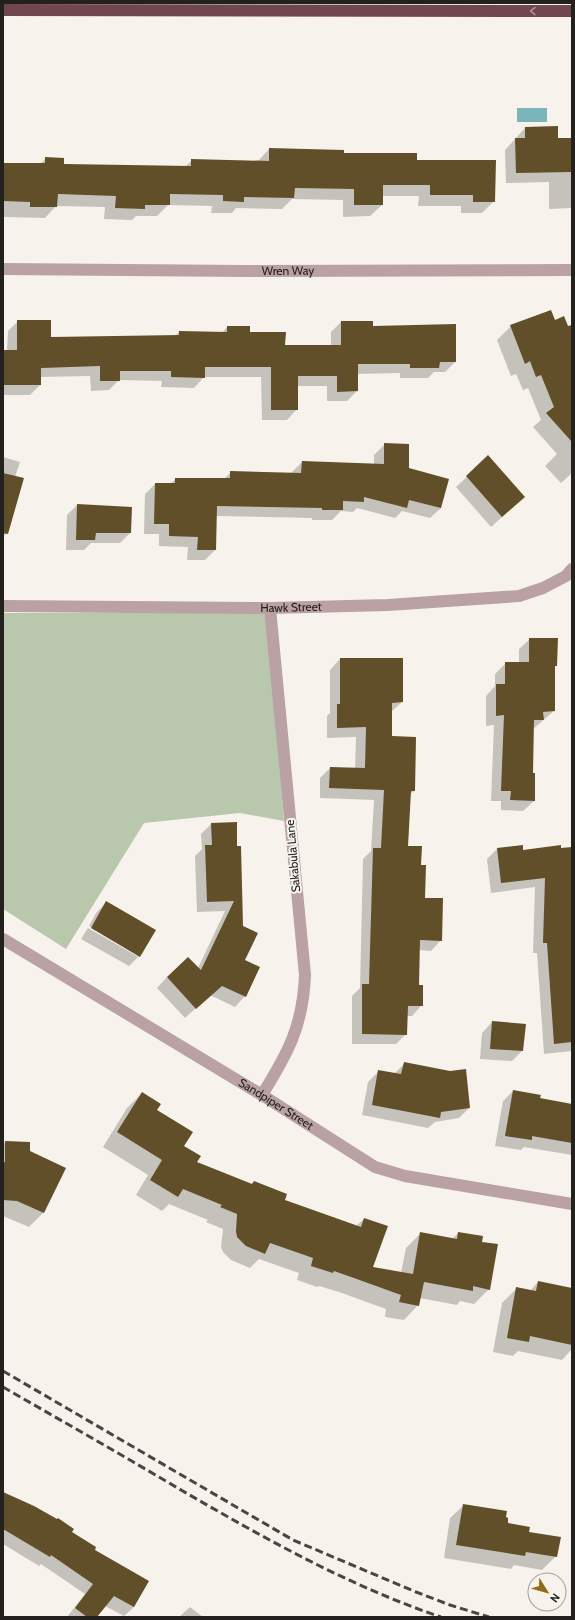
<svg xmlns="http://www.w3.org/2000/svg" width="575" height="1620" font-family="Cabin,sans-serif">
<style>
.green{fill:#b9c8ac}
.water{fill:#7bb5bc}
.shadow{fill:#0003}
.building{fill:#604f28}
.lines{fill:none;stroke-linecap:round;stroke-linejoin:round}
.minor{stroke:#b9a1a4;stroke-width:12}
.highway{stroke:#71464c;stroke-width:12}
.rail{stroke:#484642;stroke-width:3;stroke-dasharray:8 4;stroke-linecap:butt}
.oneway{stroke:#ad9494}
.labels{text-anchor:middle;stroke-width:4;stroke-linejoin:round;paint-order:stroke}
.street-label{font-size:12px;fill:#22211e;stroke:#f7f3ec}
</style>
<rect width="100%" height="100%" fill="#f7f3ec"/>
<path class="green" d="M3,613H267L284,821L240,813L144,823L66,949L3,909Z"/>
<rect class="water" x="517" y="108" width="30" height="14"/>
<g class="shadow">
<path d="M525,128L557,139H572V208L549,209V182L506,183L505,150Z"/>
<path d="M269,149L416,161L494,201L482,213H461V206H418L419,196H382V205L370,216L343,217V200L292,199L282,209L236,208L232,213H211L212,206L168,205L157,216H136L132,220L104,219L105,207L56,206L45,218L3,217V164L39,165L46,158L63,165L185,167L192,160L258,161Z"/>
<path d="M18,321L50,338L175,336L179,332L222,333L227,327L249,333L284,346H331V332L341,322L372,327L455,362L445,372H434L428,378H400V373L357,374V391L347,401H327V386H297V409L287,420H262L261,377H204L194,388L161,387L162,381L119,380L109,390L91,391L90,376L40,377V385L30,395H3V351H7L8,331Z"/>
<path d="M554,321L568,327L572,326V473L561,483L545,466L557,454L533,427L541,420L528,388L523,390L516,374L511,376L497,340L511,326Z"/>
<path d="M385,444L408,469L441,508L430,518L402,511L395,518L357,508L353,512L341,511L332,520H312V518L215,516V550L205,560H187L188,547L159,546V534H144L145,494L155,484H170L175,479H224L231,472L291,473L302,462L374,465V455Z"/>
<path d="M3,457L20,462L15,477L7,533L3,537Z"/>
<path d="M488,457L513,507L491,527L456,487Z"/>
<path d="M77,505L130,533L120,543H91L84,550H66L67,515Z"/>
<path d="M530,639L556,665L554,668V711L533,729L532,774L534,801L523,811L501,810V801H491L494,725L486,726V696L495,686V674L506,663H519V649Z"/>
<path d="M340,659L402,702L391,712V737L414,791L409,795L407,847L420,866L424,899L441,940L431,951L419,950L418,986L422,1005L412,1016H407L406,1034L396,1044H352V996L360,988L363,859L371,851L374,800L320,798V778L330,768L355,769L356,737L327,738V716L330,713V670Z"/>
<path d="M211,824L236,847L245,996L235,1007L210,995L185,1018L157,988L167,977L198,968L225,911L197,912L195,856L202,849L201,834Z"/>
<path d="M572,848V1051L544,1054L537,953H533L535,887L491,893L487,859L497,849L523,851Z"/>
<path d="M107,902L139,956L129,966L81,939L88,928L137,956V954L89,926L96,913Z"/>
<path d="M492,1022L522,1051L512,1061L480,1059L482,1033Z"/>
<path d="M405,1063L469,1108L459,1118L435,1122L428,1128L362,1115L368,1082L379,1071L394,1074Z"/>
<path d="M513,1091L539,1099L572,1105V1155L524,1147L521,1150L495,1146L503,1101Z"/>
<path d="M142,1093L196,1162L251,1184L254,1182L284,1201L356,1226L364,1219L372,1267L401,1273L406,1248L421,1233L452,1239L458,1233L480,1242L489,1289L474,1304L460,1301L457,1305L420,1298L418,1305L404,1320L385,1317L386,1309L339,1292L319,1286L317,1287L297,1280L299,1273L259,1259L250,1268L231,1260L223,1252L221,1247L223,1229L206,1222L208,1220L169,1204L162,1211L136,1195L148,1175L103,1147L127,1108Z"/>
<path d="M6,1142L29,1152L44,1212L29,1227L3,1216V1144Z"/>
<path d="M538,1282L572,1289V1349L562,1360L518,1351L513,1356L493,1352L502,1303L517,1288L530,1291Z"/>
<path d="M3,1492L71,1532L93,1550L148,1581L134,1607L124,1616L105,1606L96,1617H67L85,1594L41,1564L39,1566L3,1544Z"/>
<path d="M464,1505L505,1518L507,1524L528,1533L556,1556L542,1570L514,1565L511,1569L444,1558L450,1518Z"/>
<path d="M190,1607L203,1617H179Z"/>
</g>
<g class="building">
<path d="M558,126V138H572V172L516,173L515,138H525V127Z"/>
<path d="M269,148L344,150V153H417V160H496L495,202H473V195H430V185H383V205H354V189L295,188L294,198L244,197V202L223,201V195L170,194V205H145V209L115,208L116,196L58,194L57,207H30V202L3,201V163H45V157L64,158V164L191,166V159L269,161Z"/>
<path d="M551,310L555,320L564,316L568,326L572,325V442L546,413L554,407L541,375L536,377L530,361L525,364L510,325Z"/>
<path d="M17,320H51V337L179,335V331L227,332V326H250V332H286L285,345H341V321H373V326L456,324V362H440L439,368H410V364H358V391L337,392V376H298V410H271V367H205V378L171,377V371H120V381H100V366L41,368V385H3V350H17Z"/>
<path d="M384,443L409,444V468L449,479L441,508L409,500L407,508L364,497V502L343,501V510H322V508L217,506L216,550H197L198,537L169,536V524H154L155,483H175V478H230V471L301,473L302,461L384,464Z"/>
<path d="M488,455L525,497L502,517L466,476Z"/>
<path d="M3,473L24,478L8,534L3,533Z"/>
<path d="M77,504L132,507L131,533H96L95,540H76Z"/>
<path d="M529,638H558L557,666H555V711L543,712L544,720H534L533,773H535V801L510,800L511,791H501L504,715L496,716V684H505V662H529Z"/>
<path d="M340,658H403V702L392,703V736L416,737L415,791H411L408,846H422L421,865H426L425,898H443L442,941L420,940L419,985H423V1006H408L407,1035L362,1034V984H369L373,848H381L384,790L329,788L330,767L365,768L366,727L337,728V704H340Z"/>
<path d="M237,822V846H241L243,926L258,933L245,960L260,967L246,997L222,986L196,1009L167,977L188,957L201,970L234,901L207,902L205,845H212L211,823Z"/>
<path d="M523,845V850L561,845V848L572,847V1042L554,1044L547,943H543L545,878L501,883L497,848Z"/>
<path d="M106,901L156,930L140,957L91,928Z"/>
<path d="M492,1021L526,1024L523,1051L490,1049Z"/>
<path d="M404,1062L450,1071L466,1069L470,1108L441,1112L440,1118L372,1105L378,1070L401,1074Z"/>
<path d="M513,1090L541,1095L540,1098L572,1104V1143L532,1136V1140L505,1136Z"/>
<path d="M142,1092L161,1104L157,1110L193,1132L184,1146L201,1156L197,1162L252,1184L254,1181L287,1194L285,1200L361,1227L364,1218L388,1226L373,1267L413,1274L420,1232L457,1239L458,1232L483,1236L482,1242L498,1244L490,1290L473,1286V1291L424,1282L419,1306L399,1302L401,1295L354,1278L334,1271L333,1273L311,1266L313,1258L270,1243L265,1254L246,1246L237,1237L236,1231L237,1214L220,1207L222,1205L183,1189L178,1197L150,1180L162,1160L117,1132Z"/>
<path d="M5,1141L30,1142V1151L66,1168L44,1213L17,1201L3,1200V1162H5Z"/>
<path d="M538,1281L572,1288V1345L530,1336L529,1342L507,1338L516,1287L536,1291Z"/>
<path d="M3,1492L34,1506L57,1519L58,1518L74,1529L72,1532L96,1547L95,1550L149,1581L134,1607L114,1596L97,1617H87L75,1608L93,1584L51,1555L50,1557L3,1529Z"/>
<path d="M463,1504L507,1511L506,1517L508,1518V1523L530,1527L529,1532L561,1537L557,1557L526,1552L525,1556L456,1545Z"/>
</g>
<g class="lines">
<g class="minor">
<path id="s1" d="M3,269L246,271L572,270"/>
<path id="s2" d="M3,606L270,608L388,605L519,596L543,588L566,576L572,569"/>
<path id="s3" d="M3,939L262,1095L375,1167L405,1176L572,1204"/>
<path d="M262,1095C288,1053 303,1026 305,975L270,608"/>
</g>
<path class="highway" d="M3,10L572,11"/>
<g class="rail">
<path d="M3,1371L293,1540L416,1592L450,1605L489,1617"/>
<path d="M3,1387C62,1421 122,1455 181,1490C264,1538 349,1586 441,1617"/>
</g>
</g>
<defs><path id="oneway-chevron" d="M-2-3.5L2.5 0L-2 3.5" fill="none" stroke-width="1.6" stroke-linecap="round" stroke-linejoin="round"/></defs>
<use class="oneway" href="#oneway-chevron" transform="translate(533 11) rotate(-179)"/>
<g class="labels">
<g class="street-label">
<text dy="4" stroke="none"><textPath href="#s1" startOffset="285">Wren Way</textPath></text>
<text dy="4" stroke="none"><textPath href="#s2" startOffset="288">Hawk Street</textPath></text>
<text transform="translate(293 856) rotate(-95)" y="4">Sakabula Lane</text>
<text dy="4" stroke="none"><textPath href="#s3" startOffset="319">Sandpiper Street</textPath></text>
</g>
</g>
<rect width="575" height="1620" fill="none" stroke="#22211e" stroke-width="8"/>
<g transform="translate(547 1592) rotate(127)"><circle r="19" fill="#f7f3ec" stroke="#a29f9a"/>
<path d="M0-3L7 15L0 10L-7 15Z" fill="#946c16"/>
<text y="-6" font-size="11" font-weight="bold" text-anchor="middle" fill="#22211e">N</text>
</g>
</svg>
